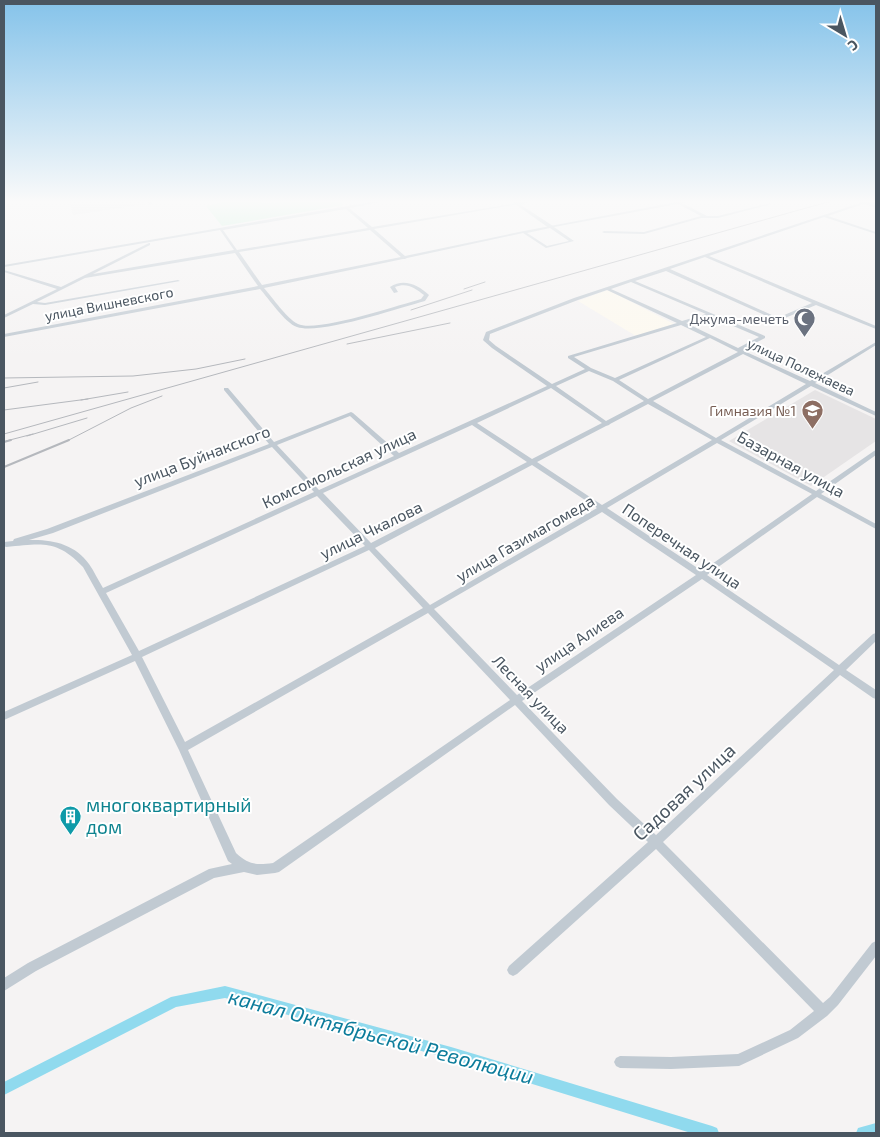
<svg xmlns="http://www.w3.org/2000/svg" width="880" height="1137" font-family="'Exo 2',sans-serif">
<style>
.commercial{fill:#fdf9ef}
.education{fill:#e6e4e5}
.green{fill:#c3f1d5}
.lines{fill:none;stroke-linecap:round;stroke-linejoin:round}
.canal{fill:#90daee;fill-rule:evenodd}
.minor{fill:#c1cad2;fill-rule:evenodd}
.tertiary{fill:#c1cad2;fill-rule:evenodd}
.secondary{fill:#c1cbd6;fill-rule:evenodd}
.rail-far1{stroke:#b5b8bd;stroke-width:1}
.rail{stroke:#b5b8bd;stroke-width:2}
.tertiary-bridge{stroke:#c1cad2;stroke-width:5}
.labels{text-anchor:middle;stroke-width:4;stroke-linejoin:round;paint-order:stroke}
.far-street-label{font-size:14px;fill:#4a5661;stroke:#fff}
.far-worship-label{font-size:14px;fill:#5b616d;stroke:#fff;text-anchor:end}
.far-education-label{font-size:14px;fill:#785e54;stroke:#fff;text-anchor:end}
.street-label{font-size:16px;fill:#4a5661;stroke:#fff}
.near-street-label{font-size:19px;fill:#4a5661;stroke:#fff}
.near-culture-label{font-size:19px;fill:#0d838f;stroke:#fff;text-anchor:start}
.near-water-label{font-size:21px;font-style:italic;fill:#0c7c9b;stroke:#fff}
</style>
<rect width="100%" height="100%" fill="#f5f3f3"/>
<path class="commercial" d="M608,290L674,324L636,336L578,301Z"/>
<g class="education">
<path d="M69,201H145L147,204L73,215Z"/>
<path d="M815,390L876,419V441L811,486L729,441Z"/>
</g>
<path class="green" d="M226,201H260L262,203L338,201L344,205L222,226L206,206Z"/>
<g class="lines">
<g class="canal">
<path d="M225,986L451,1047L712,1126L717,1128L719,1133H691L451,1059L225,998L176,1007L4,1095V1082L171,997Z"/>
<path d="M876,1123V1133H856L858,1128Z"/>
</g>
<g class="minor">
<path d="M146,201H150L152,204L149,205Z"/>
<path d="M377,201H387L349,208L372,227L517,203L519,204L374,229L405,256L524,231L682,201H691L682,203L707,216H718L770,203L772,204L718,218H701L644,234L604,233L602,232L604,231L644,232L701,216L678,204L554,227L574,241L546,248L523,233L407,258L405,259H403L264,288C273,298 286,318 298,324C316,333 399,305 421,299L424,295C415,288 407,282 395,287L398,292L394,293L390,287C404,278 418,285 429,295L425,301C399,308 320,335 297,327C285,323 269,299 260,289L4,337V334L258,286L235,253L85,278L37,302L45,303L178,280L180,281L45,305L33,304L4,318V315L57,289L4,272V270L61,287L149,243H150V245L93,274L234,250L220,230L4,267V265ZM346,209L368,228L237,250L223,230ZM550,228L569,241L547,246L527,233ZM370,230L401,257L262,285L239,252Z"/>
<path d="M866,201H872L828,216L876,232V234L824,217L709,256L876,326V329L816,305L785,318H771L666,271L635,281L765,336V338L744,349V351L810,381L876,342V345L815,383L876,412V416L811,386L721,440L816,491L874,451L876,450V455L821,494L876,524V529L817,497L707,575L839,665L873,634L876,633V641L846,670L876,690V699L873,698L840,675L663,842L823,1003L830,997L872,943L876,941V956L838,1005L827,1016L798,1038L739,1066L671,1069L620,1068L616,1066L614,1062L616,1058L620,1056L671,1057L738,1054L790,1030L814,1011L656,849L517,974L513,976L509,974L507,970L509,966L648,842L609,805L515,705L279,872L275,873L257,875L244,872L214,878L36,971L4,991V978L28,963L209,869L232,864L228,861L179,750L135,661L4,720V712L132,655L83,567C56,539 42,544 6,547L4,546V542L13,541L14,539L47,529L269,444L224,390V388H228L274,442L351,412L353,413L399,453L547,386L492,348L484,341L483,340L486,332L574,298ZM705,257L812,303L782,316H774L670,269ZM631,282L706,314L682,321L611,289ZM607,290L677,323L568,356V358L585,369L552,384L496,346L489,340L490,334L578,300ZM710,316L759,337L738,348L686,323ZM681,325L706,337L615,378L591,368L574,357ZM710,338L738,352L648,399L619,380ZM743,354L806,384L716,438L653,401ZM589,371L613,381L644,401L606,421L556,386ZM551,388L602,423L532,459L477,423ZM648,404L712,440L602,505L537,462L606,426L609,425L610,424ZM350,416L394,456L319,490L277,445ZM472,425L527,462L371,543L323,493ZM717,443L812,494L702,571L607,508ZM272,447L314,492L103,588C98,580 94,571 89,564C75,544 52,539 29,540L53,533ZM532,465L597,508L430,605L375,548ZM317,496L365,546L139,651L106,593ZM602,512L696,575L517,695L434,609ZM369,550L423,608L185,742L142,657ZM702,579L834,670L656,835L617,799L522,701ZM428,613L510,700L273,863C256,865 249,865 236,853L188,750Z"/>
</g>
<path class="tertiary" d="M524,201H533L521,205L553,226V228H549L515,204Z"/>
<path class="secondary" d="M511,201H516L519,204L515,205Z"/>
<g class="rail-far1">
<path d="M464,289L485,282"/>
<path d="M411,310L472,290"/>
<path d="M347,344L450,323"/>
<path d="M4,378L133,376L196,369L245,359"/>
<path d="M4,388L38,382"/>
<path d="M81,400L128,392"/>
<path d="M4,410L88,399"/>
<path d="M4,434L831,201"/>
<path d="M27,436L87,418"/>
<path d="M6,441L33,434"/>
<path d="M67,441L131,408L162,396"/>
</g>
<g class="rail">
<path d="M4,442L11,440"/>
<path d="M4,467L69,440"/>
</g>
<path class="tertiary-bridge" d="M863,201L876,205"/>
</g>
<linearGradient id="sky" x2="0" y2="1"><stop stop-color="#85c3ea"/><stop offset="0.56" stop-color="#fafafa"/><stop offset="1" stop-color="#fafafa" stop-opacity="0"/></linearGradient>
<rect width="880" height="360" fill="url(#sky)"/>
<defs>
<symbol id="mosque-pin" viewBox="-11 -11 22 30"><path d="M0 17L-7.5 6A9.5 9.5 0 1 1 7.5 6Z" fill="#6b7280" stroke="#fff"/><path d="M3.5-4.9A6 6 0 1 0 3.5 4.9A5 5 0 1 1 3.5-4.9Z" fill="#fff"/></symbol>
<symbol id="school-pin" viewBox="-11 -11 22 30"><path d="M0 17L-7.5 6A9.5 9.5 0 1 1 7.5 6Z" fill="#8d6e63" stroke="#fff"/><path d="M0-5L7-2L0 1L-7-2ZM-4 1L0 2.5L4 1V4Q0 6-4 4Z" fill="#fff"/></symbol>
<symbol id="building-pin" viewBox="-11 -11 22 30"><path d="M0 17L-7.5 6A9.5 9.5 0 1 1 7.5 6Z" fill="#0f9aa8" stroke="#fff"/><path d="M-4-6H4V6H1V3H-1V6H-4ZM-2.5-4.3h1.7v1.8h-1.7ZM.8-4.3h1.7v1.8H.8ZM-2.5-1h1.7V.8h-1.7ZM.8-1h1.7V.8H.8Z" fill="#fff"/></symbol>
</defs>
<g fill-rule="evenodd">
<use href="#mosque-pin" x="792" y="306" width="25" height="34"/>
<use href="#school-pin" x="800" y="398" width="25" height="34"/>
<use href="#building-pin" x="58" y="804" width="25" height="34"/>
</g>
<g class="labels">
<g class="far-street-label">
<text transform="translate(109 304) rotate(-11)" y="5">улица Вишневского</text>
<text transform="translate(801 367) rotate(25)" y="5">улица Полежаева</text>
</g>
<g class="far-worship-label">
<text x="789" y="324">Джума-мечеть</text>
</g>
<g class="far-education-label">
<text x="796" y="416">Гимназия №1</text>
</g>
<g class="street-label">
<text transform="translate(202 456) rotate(-21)" y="6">улица Буйнакского</text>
<text transform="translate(791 464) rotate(29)" y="6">Базарная улица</text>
<text transform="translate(339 468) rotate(-25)" y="6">Комсомольская улица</text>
<text transform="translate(371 530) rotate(-26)" y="6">улица Чкалова</text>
<text transform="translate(525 538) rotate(-30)" y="6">улица Газимагомеда</text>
<text transform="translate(682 546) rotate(34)" y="6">Поперечная улица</text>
<text transform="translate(579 639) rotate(-34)" y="6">улица Алиева</text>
<text transform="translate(531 694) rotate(46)" y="6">Лесная улица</text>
</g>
<g class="near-street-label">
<text transform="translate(684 792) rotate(-43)" y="7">Садовая улица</text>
</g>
<g class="near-culture-label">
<text x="86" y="812">многоквартирный<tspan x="86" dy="22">дом</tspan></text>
</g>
<g class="near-water-label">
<text transform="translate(381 1037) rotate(15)" y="7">канал Октябрьской Революции</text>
</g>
</g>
<rect width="880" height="1137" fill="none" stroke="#4a5661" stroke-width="10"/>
<g transform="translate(845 35) rotate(142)" stroke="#ffffff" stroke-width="4" paint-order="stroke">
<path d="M0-4L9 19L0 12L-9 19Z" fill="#4a5661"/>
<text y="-8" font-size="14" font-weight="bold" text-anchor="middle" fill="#4a5661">С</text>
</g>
</svg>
